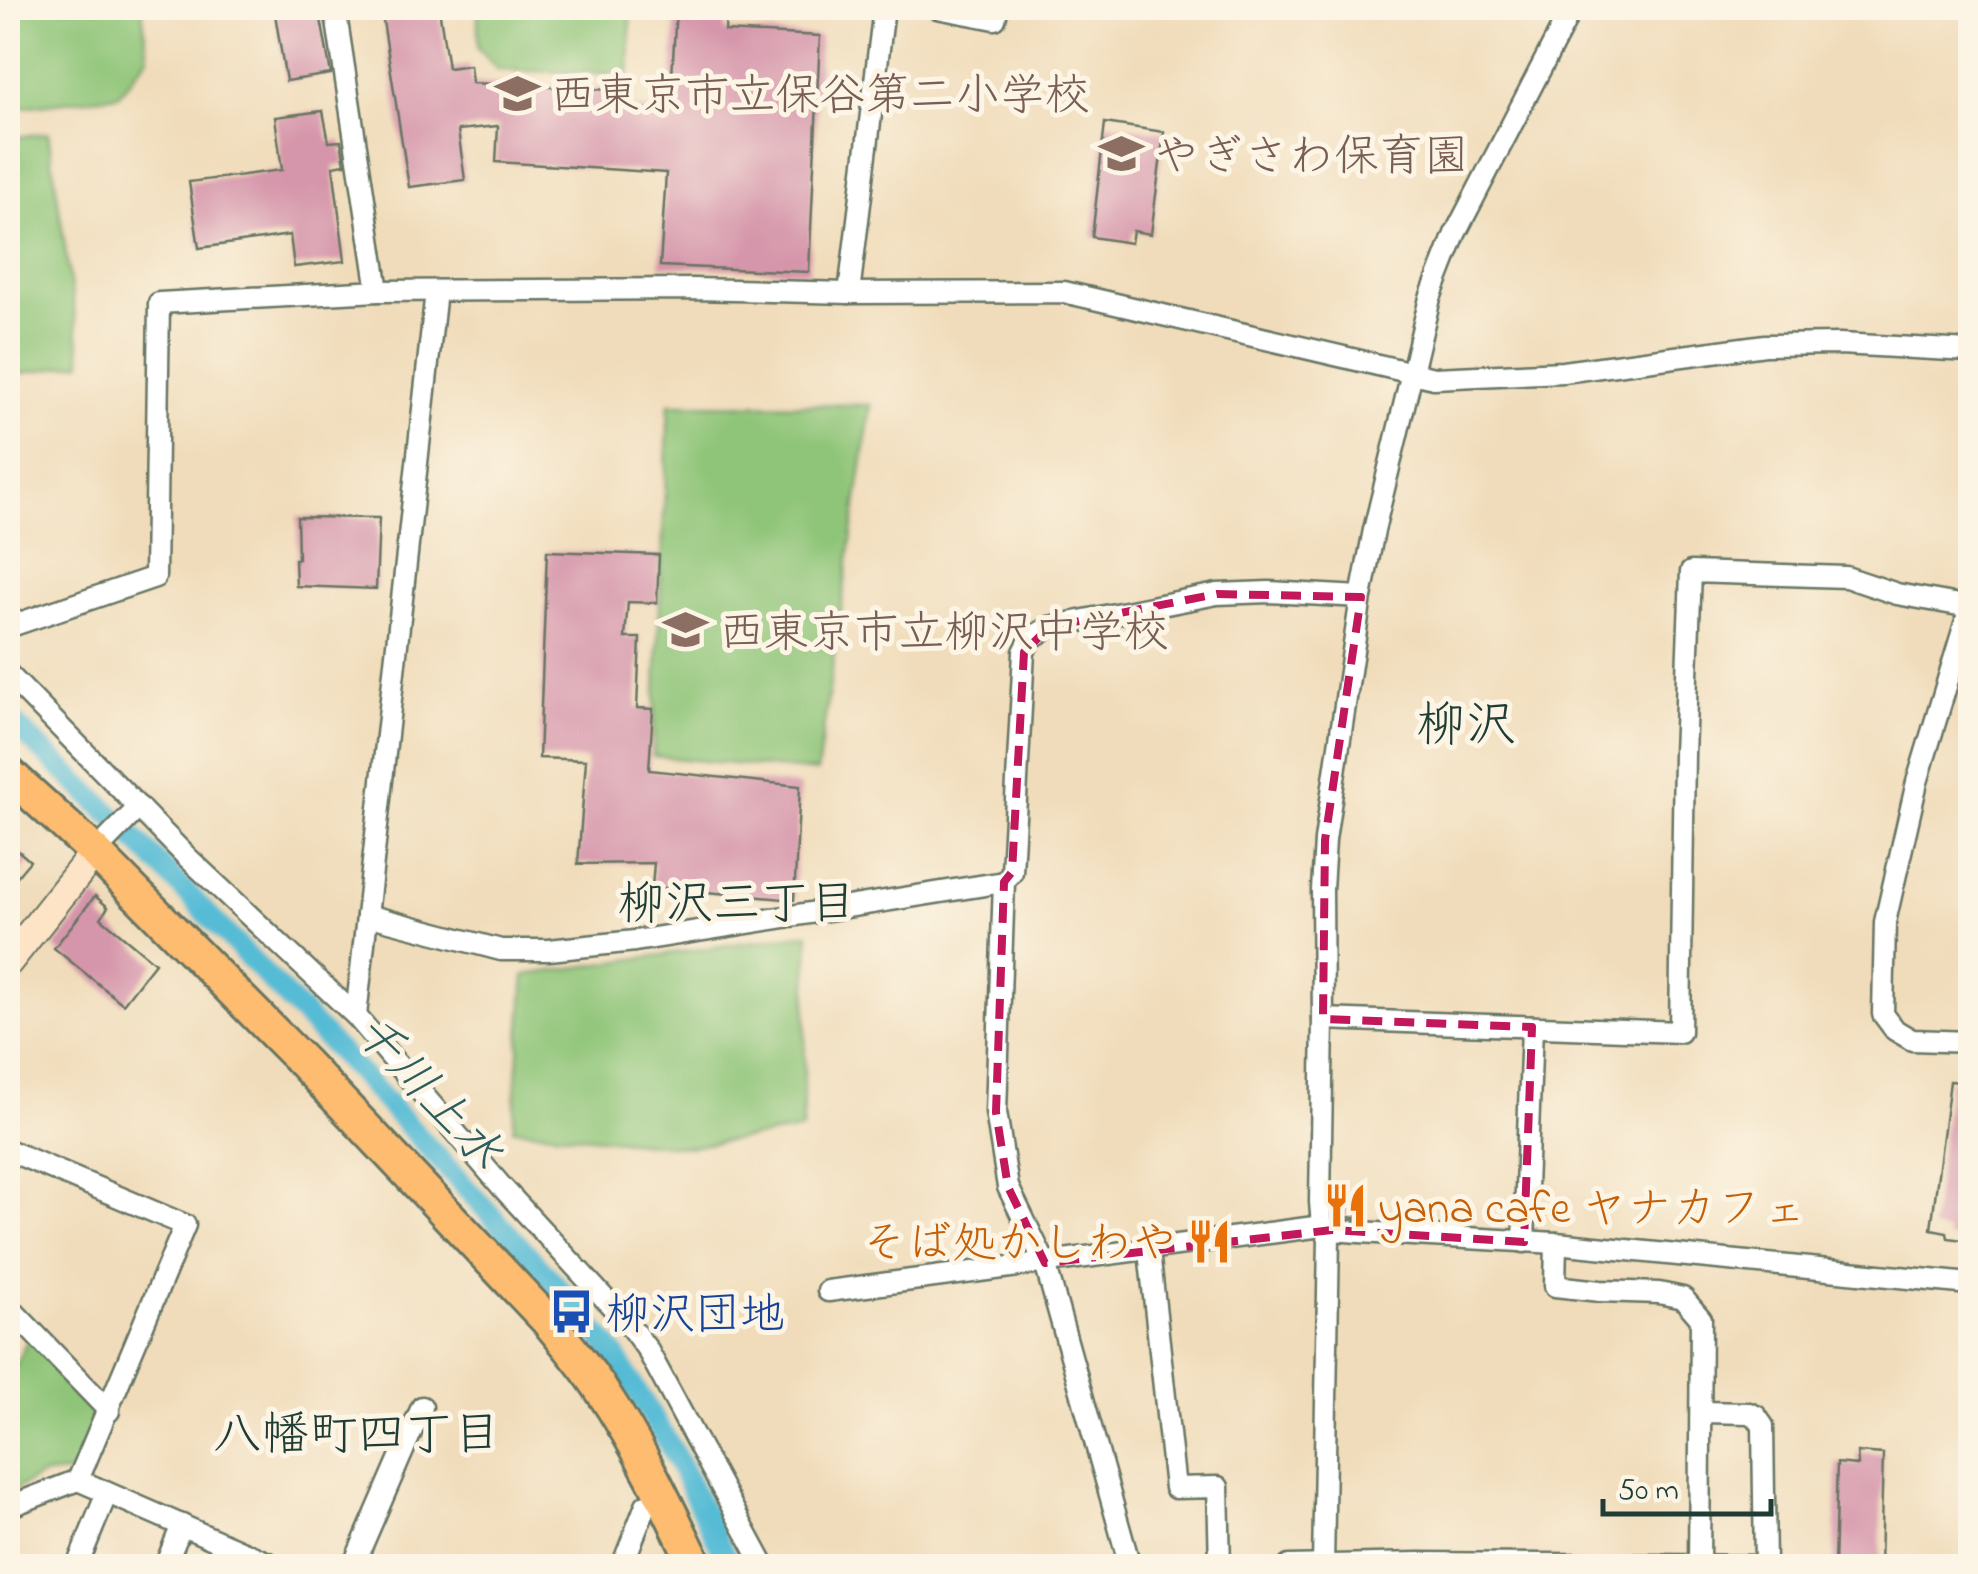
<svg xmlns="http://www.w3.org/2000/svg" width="1978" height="1574" font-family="'Indie Flower','Klee One',sans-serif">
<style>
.green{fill:#8fc578;stroke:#578156;stroke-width:2.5}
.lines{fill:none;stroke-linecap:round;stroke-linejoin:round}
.canal{stroke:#56bcd5;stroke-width:22}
.building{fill:#d595aa}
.street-casing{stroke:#687563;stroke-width:25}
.secondary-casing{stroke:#687563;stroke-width:32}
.primary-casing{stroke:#687563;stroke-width:38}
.street{stroke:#fff;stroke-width:20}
.secondary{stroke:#fee4c6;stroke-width:28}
.primary{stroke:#fdbc70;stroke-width:32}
.marked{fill:none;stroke:#c2185b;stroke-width:8;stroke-dasharray:20 12;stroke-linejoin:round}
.labels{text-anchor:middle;stroke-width:10;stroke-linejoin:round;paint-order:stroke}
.education-label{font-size:45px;fill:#785e54;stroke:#fcf5e5;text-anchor:start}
.food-label{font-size:45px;fill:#c56008;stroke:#fcf5e5;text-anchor:start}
.transit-label{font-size:45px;fill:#164399;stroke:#fcf5e5;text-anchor:start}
.neighbourhood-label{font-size:48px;fill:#1f3d34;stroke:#fcf5e5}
.water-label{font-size:48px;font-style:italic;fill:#2d5d5c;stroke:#fcf5e5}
.quarter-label{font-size:50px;fill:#1f3d34;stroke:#fcf5e5}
</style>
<rect width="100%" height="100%" fill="#fcf5e5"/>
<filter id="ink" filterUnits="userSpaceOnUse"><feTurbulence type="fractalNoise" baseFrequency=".01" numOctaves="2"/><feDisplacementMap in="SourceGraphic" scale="20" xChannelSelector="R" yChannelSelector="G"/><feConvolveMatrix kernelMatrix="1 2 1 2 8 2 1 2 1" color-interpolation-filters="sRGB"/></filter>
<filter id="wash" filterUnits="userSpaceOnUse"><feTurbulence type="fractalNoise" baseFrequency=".0048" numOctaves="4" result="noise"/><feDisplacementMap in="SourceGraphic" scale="40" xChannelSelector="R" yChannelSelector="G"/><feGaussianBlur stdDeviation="2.25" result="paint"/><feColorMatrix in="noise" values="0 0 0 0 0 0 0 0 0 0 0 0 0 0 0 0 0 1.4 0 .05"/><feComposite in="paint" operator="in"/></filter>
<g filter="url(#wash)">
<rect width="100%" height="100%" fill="#f0dcba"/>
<g class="green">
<path d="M8,8H142L148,57L118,95L8,109Z"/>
<path d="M478,8H631L629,74L498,70L478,48Z"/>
<path d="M48,133L82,363L8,376V138Z"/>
<path d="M669,404L871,405L817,772L653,756Z"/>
<path d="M809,933L802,1130L687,1147L513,1129L525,975Z"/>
<path d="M29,1336L101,1411L73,1473L45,1474L8,1493V1382Z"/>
</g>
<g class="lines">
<path class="canal" d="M8,718L120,823L362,1076L567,1297L614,1354L671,1448L730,1566"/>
</g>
<g id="blocks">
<g class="building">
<path d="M274,8H319L331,74L286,81Z"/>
<path d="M381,8H439L448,68L470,65L472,83L631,91L630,108L670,111L676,8H726L725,31L820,36L809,272L660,266L666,173L496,162L498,126L458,130L465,180L409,187Z"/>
<path d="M323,111L329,142L341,141L345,164L333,166L345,261L294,267L290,235L199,248L189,182L282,170L275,117Z"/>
<path d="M1105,123L1164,132L1151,234L1133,231L1131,243L1092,237Z"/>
<path d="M297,517L379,518L376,589L296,586L295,559H298Z"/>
<path d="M547,551L659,555L657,603L628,602L625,638H640L637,708L653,709L649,770L800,786L794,900L652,887L654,863L578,864L586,760L539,758Z"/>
<path d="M8,842L30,861L8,887Z"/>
<path d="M95,896L108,907L101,918L155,963L123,1004L54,948Z"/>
<path d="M1950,1081L1970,1083V1241L1948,1238L1947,1232L1931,1229Z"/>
<path d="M1334,1192L1359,1194L1357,1218L1335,1216Z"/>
<path d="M1857,1452L1883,1454L1880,1566H1834L1837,1463L1858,1465Z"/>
</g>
</g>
</g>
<g filter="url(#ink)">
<use href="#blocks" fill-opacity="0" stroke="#687563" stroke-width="2.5"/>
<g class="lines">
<defs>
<g id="street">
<path d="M335,8L378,291"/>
<path d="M937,8L995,19L998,8"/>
<path d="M849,293L884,8"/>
<path d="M1970,607L1917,782L1885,922L1883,1014L1895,1030L1912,1040L1970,1042"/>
<path d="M8,627L155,577L159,303L378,291L693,289L849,293L1064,292L1434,378L1563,372L1765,345L1840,344L1970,351"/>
<path d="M8,674L187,857L356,1016L502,1187L629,1325L647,1349L764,1566"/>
<path d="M95,852L139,807"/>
<path d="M367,915L501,950H549L635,941L1004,882"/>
<path d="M356,1016L436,291"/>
<path d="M1323,1019L1680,1032L1684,754L1691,572L1846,577L1897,594L1970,607"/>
<path d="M8,1150L185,1225L78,1480"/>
<path d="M1524,1242L1532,1027"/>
<path d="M1556,1243L1555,1286L1600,1291L1659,1293L1683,1298L1701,1319L1699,1565"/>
<path d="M1149,1251L1175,1488L1218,1487L1220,1566"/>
<path d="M828,1291L1322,1226L1332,1230L1359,1232L1556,1243L1970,1284"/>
<path d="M8,1306L109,1411"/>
<path d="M1701,1412L1749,1413L1756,1416L1763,1426L1765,1566"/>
<path d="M8,1507L78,1480L275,1566"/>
<path d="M77,1566L107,1493"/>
<path d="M165,1566L182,1525"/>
<path d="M353,1566L422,1407"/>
<path d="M622,1566L646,1505L665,1501"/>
<path d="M1130,1566L1045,1263L1008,1187L996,1112L1004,882L1012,872L1024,652L1031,638L1049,627L1217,594L1269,592L1361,597"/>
<path d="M1289,1566L1419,1563L1765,1566"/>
<path d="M1323,1566L1329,1237L1322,1226L1320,1202L1323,1019L1322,890L1325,840L1361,597L1374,530L1430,298L1455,234L1572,8"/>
</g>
<path id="secondary" d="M8,962L95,852"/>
<path id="primary" d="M8,773L95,852L304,1063L547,1320C565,1342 584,1364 600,1388C638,1444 667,1505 696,1566"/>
</defs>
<use href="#street" class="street-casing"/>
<use href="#secondary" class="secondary-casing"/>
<use href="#primary" class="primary-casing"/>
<use href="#street" class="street"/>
<use href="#secondary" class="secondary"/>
<use href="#primary" class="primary"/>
</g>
</g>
<path class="marked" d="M1217,594L1361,597L1325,840L1323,1019L1532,1027L1524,1242L1332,1230L1045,1263L1008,1187L996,1112L1004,882L1012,872L1024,652L1049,627Z"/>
<defs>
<symbol id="school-bare" viewBox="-9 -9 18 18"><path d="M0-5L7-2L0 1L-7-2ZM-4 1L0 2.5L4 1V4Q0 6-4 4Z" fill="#8d6e63" stroke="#fcf5e5" stroke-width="2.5" paint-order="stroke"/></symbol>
<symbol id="restaurant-bare" viewBox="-9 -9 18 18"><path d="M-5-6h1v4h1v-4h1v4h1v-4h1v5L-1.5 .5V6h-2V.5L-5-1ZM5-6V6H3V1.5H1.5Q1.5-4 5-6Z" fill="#e8710a" stroke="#fcf5e5" stroke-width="2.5" paint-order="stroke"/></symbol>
<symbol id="bus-bare" viewBox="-9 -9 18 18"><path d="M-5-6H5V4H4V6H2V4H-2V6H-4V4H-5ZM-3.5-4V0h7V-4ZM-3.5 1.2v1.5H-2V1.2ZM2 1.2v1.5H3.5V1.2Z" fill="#1a4fb4" stroke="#fcf5e5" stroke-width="2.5" paint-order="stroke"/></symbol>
</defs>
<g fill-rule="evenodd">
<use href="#school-bare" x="486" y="62" width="63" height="63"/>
<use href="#school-bare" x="1090" y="122" width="63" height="63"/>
<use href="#school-bare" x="654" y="598" width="63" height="63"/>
<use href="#restaurant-bare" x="1314" y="1174" width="63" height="63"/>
<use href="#restaurant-bare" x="1178" y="1210" width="63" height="63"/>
<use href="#bus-bare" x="540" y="1280" width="63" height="63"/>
</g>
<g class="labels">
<g class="education-label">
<text x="550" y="109">西東京市立保谷第二小学校</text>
<text x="1154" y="170">やぎさわ保育園</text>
<text x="719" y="646">西東京市立柳沢中学校</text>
</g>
<g class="food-label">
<text x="1378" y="1222">yana cafe ヤナカフェ</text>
<text x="1177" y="1257" text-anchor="end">そば処かしわや</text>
</g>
<g class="transit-label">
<text x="605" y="1328">柳沢団地</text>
</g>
<g class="neighbourhood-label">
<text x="737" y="918">柳沢三丁目</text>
<text x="357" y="1449">八幡町四丁目</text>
</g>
<g class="water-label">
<text transform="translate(430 1090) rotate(47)" y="17">千川上水</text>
</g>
<g class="quarter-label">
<text x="1466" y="740">柳沢</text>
</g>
</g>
<rect width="1978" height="1574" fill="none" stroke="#fcf5e5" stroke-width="40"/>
<path d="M1603 1499v15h168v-15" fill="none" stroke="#1f3d34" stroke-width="5"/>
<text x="1618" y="1499" font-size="30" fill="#1f3d34" stroke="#fcf5e5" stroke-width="8" paint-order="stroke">50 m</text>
</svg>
